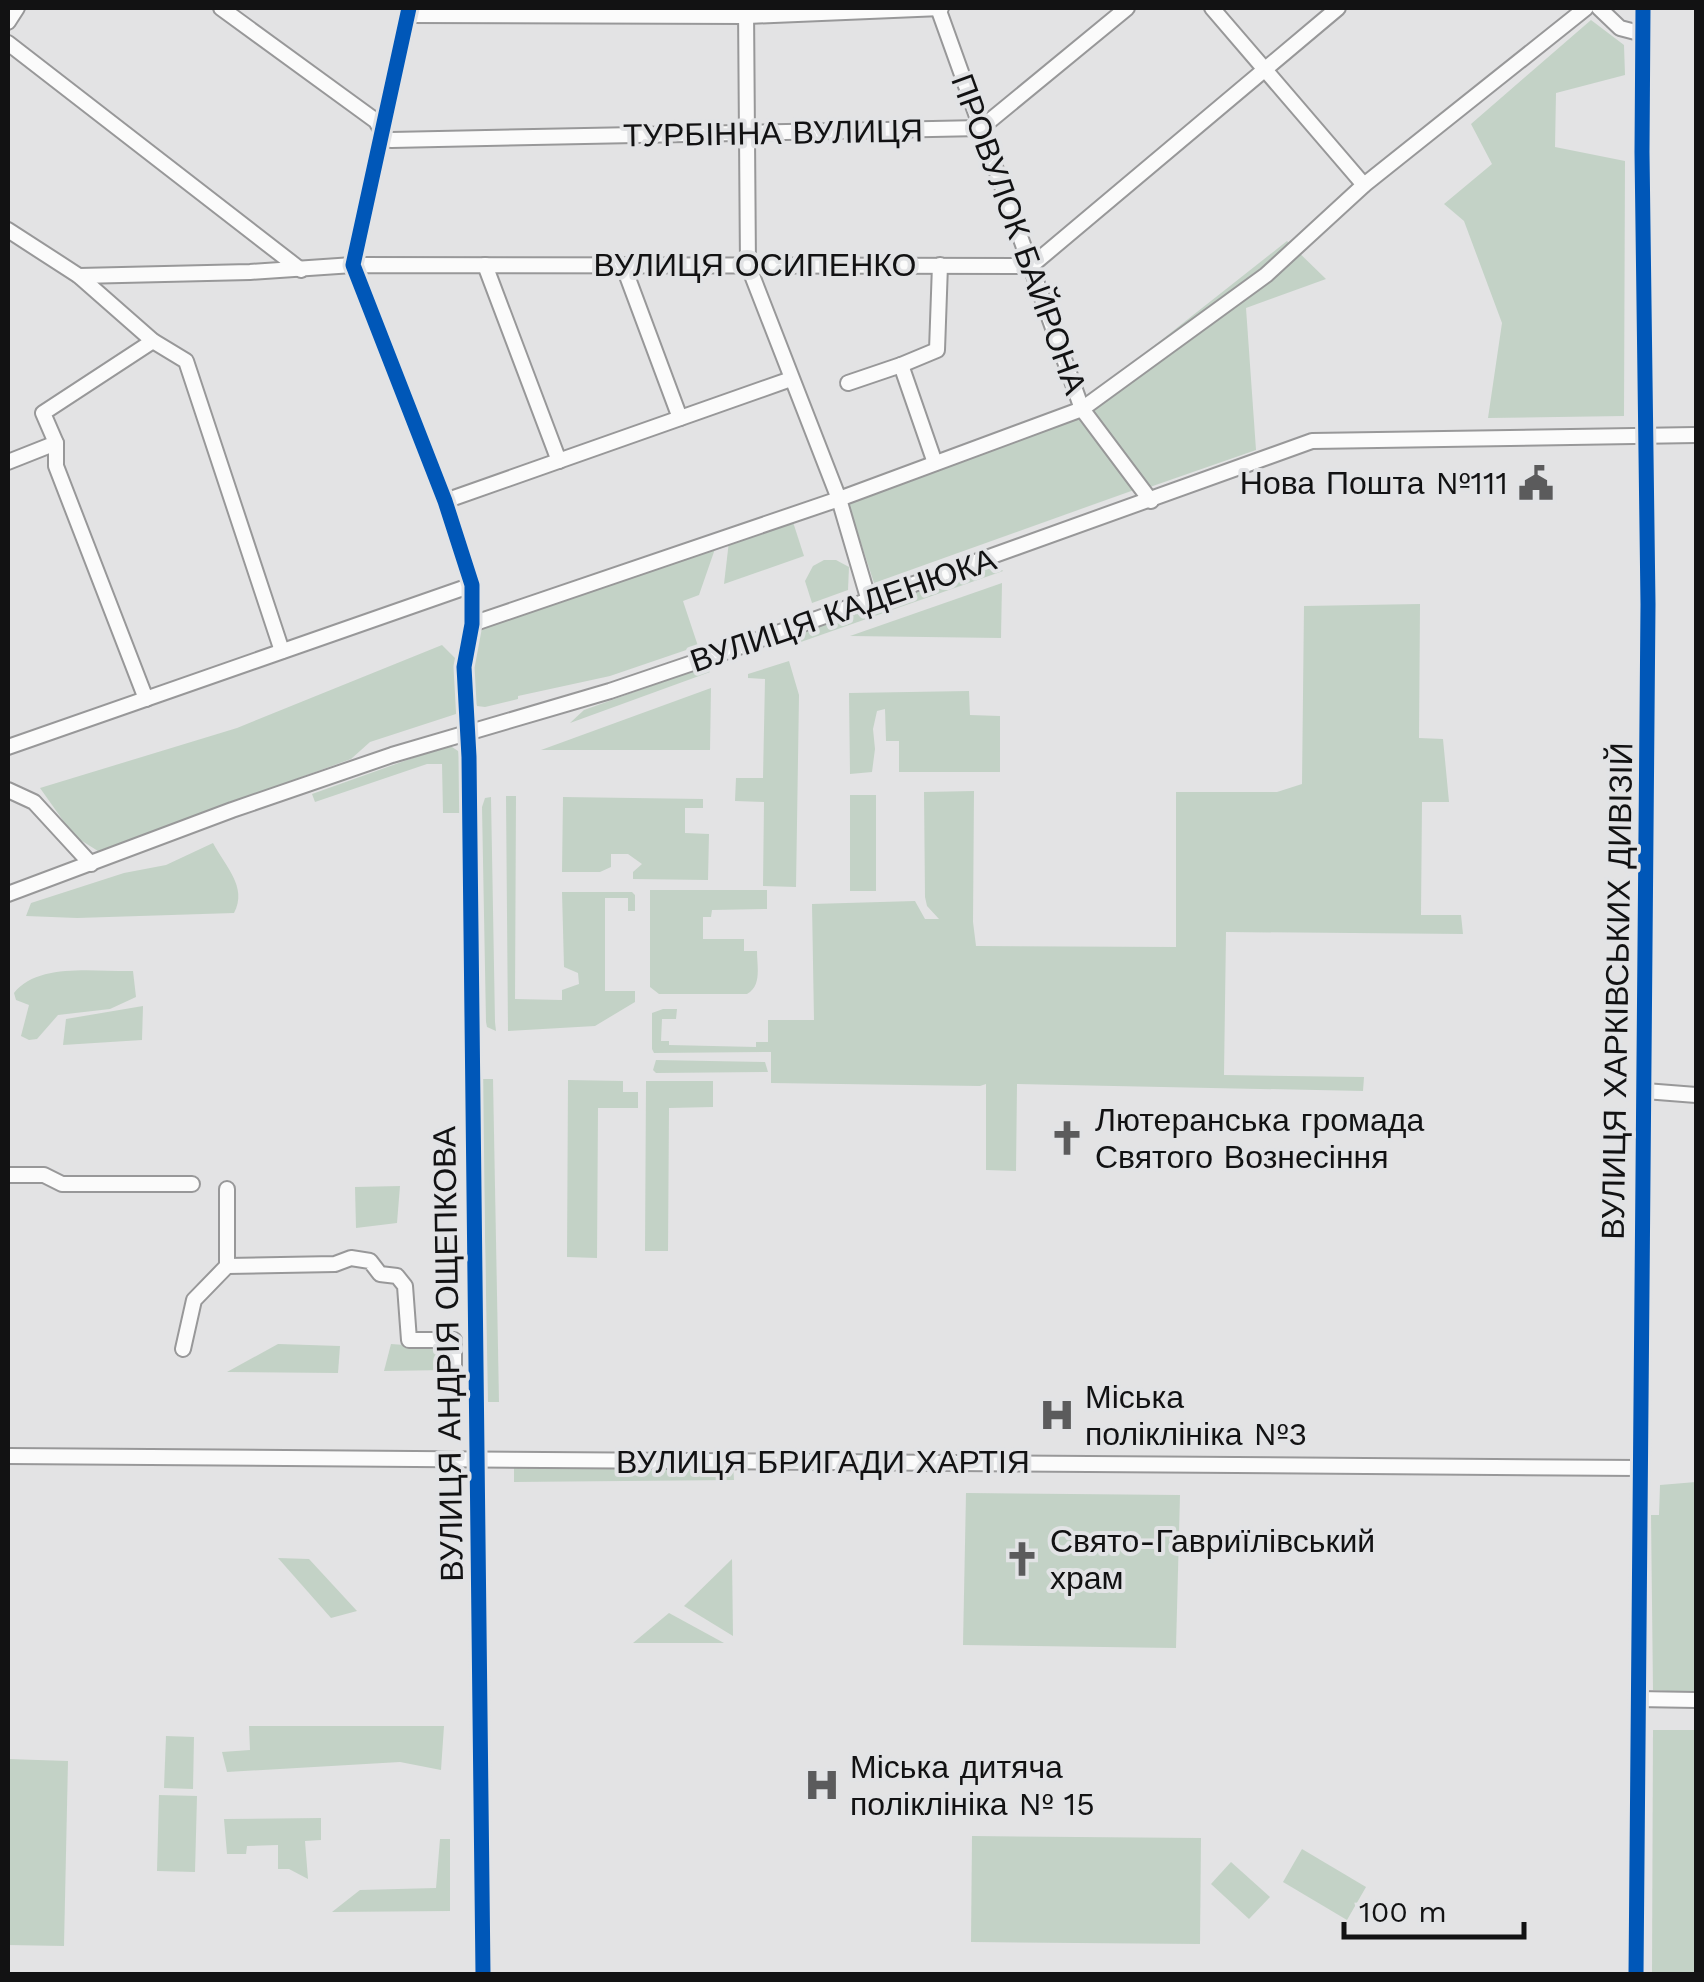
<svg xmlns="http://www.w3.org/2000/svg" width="1704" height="1982" font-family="'Work Sans',sans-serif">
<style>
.green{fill:#c3d2c6}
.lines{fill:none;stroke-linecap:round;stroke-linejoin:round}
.minor-casing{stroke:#989899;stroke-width:18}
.minor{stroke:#fbfbfb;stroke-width:14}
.cycleway-casing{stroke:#e2e3e5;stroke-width:21}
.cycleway{stroke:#0057b8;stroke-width:15}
.labels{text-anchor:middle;stroke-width:8;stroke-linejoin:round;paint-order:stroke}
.street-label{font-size:32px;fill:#121213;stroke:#e2e3e5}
.poi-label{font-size:32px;fill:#121213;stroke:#e2e3e5;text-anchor:start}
</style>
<rect width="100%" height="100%" fill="#e3e3e4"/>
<g class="green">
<path d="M1591,20L1624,45L1625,75L1556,93L1555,147L1625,161L1624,416L1488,418L1502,323L1464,221L1444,204L1492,164L1471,124Z"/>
<path d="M1287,241L1326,279L1246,308L1256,450L1150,487L1093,416L1088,398Z"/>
<path d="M1076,416L1134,490L874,583L848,503Z"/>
<path d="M792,519L804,556L724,584L729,541Z"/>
<path d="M716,546L699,595L683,601L698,646L610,676L518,696V699L485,707L477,706C465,682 470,659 475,633L484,627Z"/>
<path d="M824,560H836L849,567L848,590L812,603L805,581L813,566Z"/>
<path d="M995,563L1003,571L798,643L796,634Z"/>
<path d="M1002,583L1001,638L850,636Z"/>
<path d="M1420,604L1419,738L1443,739L1449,802H1422L1421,915H1461L1463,934L1226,932L1224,1075L1364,1077L1363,1091L1017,1084L1016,1171L986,1170V1084L980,1086L771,1083V1052L654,1053L652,1049V1013L663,1009H677L676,1019H662L661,1041H669V1045L756,1047V1042H768V1020H814L812,904L915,901L925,919H939L927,906L925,897L924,792L974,791L973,922L976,946L1176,947V792H1277L1302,784L1304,606Z"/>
<path d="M442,645L456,659V714L370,742L351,759L98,851L74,836L40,788L237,728Z"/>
<path d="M789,661L799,695L796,887L763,886L764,802L735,801L736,778H763L765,679L748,678V674Z"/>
<path d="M704,667L710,672L570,723L584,710Z"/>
<path d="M711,688L710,750H541Z"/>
<path d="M969,691L970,715L1000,716V772H899V741H886L885,709L877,711L873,729L875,749L872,772L850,774L849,693Z"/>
<path d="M449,745L461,753L462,813H443L442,764H427L315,802L312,794Z"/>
<rect x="850" y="795" width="26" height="96"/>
<path d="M506,796H516L515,999L562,1000V990L579,984L578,973L564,967L562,892H632L635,895V911H628V898H605V991H635V1002L595,1026L508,1031Z"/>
<path d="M491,797L495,1022L496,1031L487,1027L486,1022L482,807L485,798Z"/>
<path d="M563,797L703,799V808H685V833L709,834L708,880L633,879V872L642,864L628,854H611V867L600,872H562Z"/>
<path d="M213,843C225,866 248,887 234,913L77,918L26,916L31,903L124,873L166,865Z"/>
<path d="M650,890H767V909L712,910L711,917H703V939H744V951H757C757,966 762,986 747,994H659L650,987Z"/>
<path d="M133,971L136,997L110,1009L58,1015L37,1039L29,1040L21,1036L29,1005L16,1000L14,993C38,962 97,972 133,971Z"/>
<path d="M143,1006L142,1040L63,1045L66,1019Z"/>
<path d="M656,1060L765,1062L768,1072L656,1073L653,1070Z"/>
<path d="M482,1079H493L499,1402H488Z"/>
<path d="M568,1080L623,1081V1092H638V1108H598L597,1258L567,1257Z"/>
<path d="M646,1081H713V1107L669,1108L668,1251H645Z"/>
<path d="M400,1186L397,1223L356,1228L355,1187Z"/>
<path d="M278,1344L340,1346L338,1373L227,1372Z"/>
<path d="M391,1344L445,1348L447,1370L384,1371Z"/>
<path d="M733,1465L734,1480L514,1482V1467Z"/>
<path d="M1696,1482V1693L1653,1690L1651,1515H1659L1660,1485Z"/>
<path d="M966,1493L1180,1495L1176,1648L963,1645Z"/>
<path d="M278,1558L309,1559L357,1611L331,1618Z"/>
<path d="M732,1559L733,1636L684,1606Z"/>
<path d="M669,1613L724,1643H633Z"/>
<path d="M249,1726H444L441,1770L400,1762L227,1772L222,1752L250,1750Z"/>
<path d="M1653,1730H1696V1974H1652Z"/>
<path d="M166,1736L194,1737L193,1789L164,1788Z"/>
<path d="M8,1759L68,1761L64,1946L8,1945Z"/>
<path d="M159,1795L197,1796L195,1872L157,1871Z"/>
<path d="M321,1818V1840L305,1841L308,1879L289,1869H278V1845L247,1846L246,1854H227L224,1819Z"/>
<path d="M972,1836L1201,1838L1200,1944L971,1942Z"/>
<path d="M440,1839H450V1911L332,1912L360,1890L436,1888Z"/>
<path d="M1302,1849L1366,1887L1347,1920L1283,1882Z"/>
<path d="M1231,1862L1270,1897L1249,1919L1211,1884Z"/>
</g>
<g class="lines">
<defs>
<g id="minor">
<path d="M221,8L376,121L385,137L391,140L981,128L1127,8"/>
<path d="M409,8L353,265L445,501L472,585V624L464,667L469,757L483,1974"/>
<path d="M746,8L748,265L839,499L869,601"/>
<path d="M938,8L1082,409L1151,501"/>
<path d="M1212,8L1364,185"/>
<path d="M1599,8L1620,28L1643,34"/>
<path d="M407,15L747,16L941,8"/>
<path d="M8,22L17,8"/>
<path d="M8,43L301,270"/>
<path d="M8,230L79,276L153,341L186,361L282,651"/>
<path d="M485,265L559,461"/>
<path d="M623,265L680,418"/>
<path d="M79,276L250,272L353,265L1031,266L1338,8"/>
<path d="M848,383L901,365"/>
<path d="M56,443V466L146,699"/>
<path d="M8,462L56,443L43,413L153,341"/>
<path d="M935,463L901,365L937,350L940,265"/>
<path d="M445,501L791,379"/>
<path d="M472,624L839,499L1082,409L1266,275L1364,185L1586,8"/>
<path d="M8,747L472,585"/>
<path d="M8,790L34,802L91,864"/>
<path d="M8,894L232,810L392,755L610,691L719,654L1312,441L1696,435"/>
<path d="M1645,1091L1696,1095"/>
<path d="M8,1175H44L62,1184H192"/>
<path d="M227,1266L335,1264L351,1258L370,1261L380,1274L397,1276L405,1286L409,1340H454V1379"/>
<path d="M183,1349L194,1300L227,1266V1189"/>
<path d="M8,1456L1639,1468"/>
<path d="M1637,1699L1696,1700"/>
<path d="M1636,1974L1648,604L1642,152L1643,8"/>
</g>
</defs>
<use href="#minor" class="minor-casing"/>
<use href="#minor" class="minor"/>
<defs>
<g id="cycleway">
<path d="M409,8L353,265L445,501L472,585V624L464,667L469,757L483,1974"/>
<path d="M1636,1974L1648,604L1642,152L1643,8"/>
</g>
</defs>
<use href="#cycleway" class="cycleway-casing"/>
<use href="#cycleway" class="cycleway"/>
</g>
<defs>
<symbol id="civic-bare" viewBox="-9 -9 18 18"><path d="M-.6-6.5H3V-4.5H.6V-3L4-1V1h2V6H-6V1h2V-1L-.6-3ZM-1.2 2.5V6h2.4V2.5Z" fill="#5b5b5c" stroke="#e2e3e5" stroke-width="2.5" paint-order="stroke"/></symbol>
<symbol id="church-bare" viewBox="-9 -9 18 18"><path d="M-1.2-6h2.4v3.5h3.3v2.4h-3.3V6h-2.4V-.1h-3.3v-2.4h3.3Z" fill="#5b5b5c" stroke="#e2e3e5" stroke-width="2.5" paint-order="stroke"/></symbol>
<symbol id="hospital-bare" viewBox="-9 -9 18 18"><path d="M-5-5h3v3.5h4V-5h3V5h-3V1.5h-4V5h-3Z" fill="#5b5b5c" stroke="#e2e3e5" stroke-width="2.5" paint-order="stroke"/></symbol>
</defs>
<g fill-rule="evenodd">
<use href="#civic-bare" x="1511" y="458" width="50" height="50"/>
<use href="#church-bare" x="1042" y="1113" width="50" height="50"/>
<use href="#hospital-bare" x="1032" y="1390" width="50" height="50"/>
<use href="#church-bare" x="997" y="1534" width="50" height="50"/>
<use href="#hospital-bare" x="797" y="1760" width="50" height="50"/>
</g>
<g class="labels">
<g class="street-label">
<text transform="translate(773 133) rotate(-1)" y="11">ТУРБІННА ВУЛИЦЯ</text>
<text transform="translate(1019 234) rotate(70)" y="11">ПРОВУЛОК БАЙРОНА</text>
<text x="755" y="276">ВУЛИЦЯ ОСИПЕНКО</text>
<text transform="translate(843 610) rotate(-19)" y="11">ВУЛИЦЯ КАДЕНЮКА</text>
<text transform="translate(1617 991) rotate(-89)" y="11">ВУЛИЦЯ ХАРКІВСЬКИХ ДИВІЗІЙ</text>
<text transform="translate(448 1354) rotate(-91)" y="11">ВУЛИЦЯ АНДРІЯ ОЩЕПКОВА</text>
<text x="823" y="1473">ВУЛИЦЯ БРИГАДИ ХАРТІЯ</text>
</g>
<g class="poi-label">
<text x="1508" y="494" text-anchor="end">Нова Пошта №111</text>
<text x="1095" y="1131">Лютеранська громада<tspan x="1095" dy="37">Святого Вознесіння</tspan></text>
<text x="1085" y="1408">Міська<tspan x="1085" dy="37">поліклініка №3</tspan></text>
<text x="1050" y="1552">Свято-Гавриїлівський<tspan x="1050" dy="37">храм</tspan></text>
<text x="850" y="1778">Міська дитяча<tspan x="850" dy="37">поліклініка № 15</tspan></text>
</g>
</g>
<rect width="1704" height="1982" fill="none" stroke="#121213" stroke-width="20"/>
<path d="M1344 1922v15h180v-15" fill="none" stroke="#121213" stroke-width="5"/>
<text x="1359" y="1922" font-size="30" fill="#121213" stroke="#e2e3e5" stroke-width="8" paint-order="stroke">100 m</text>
</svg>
